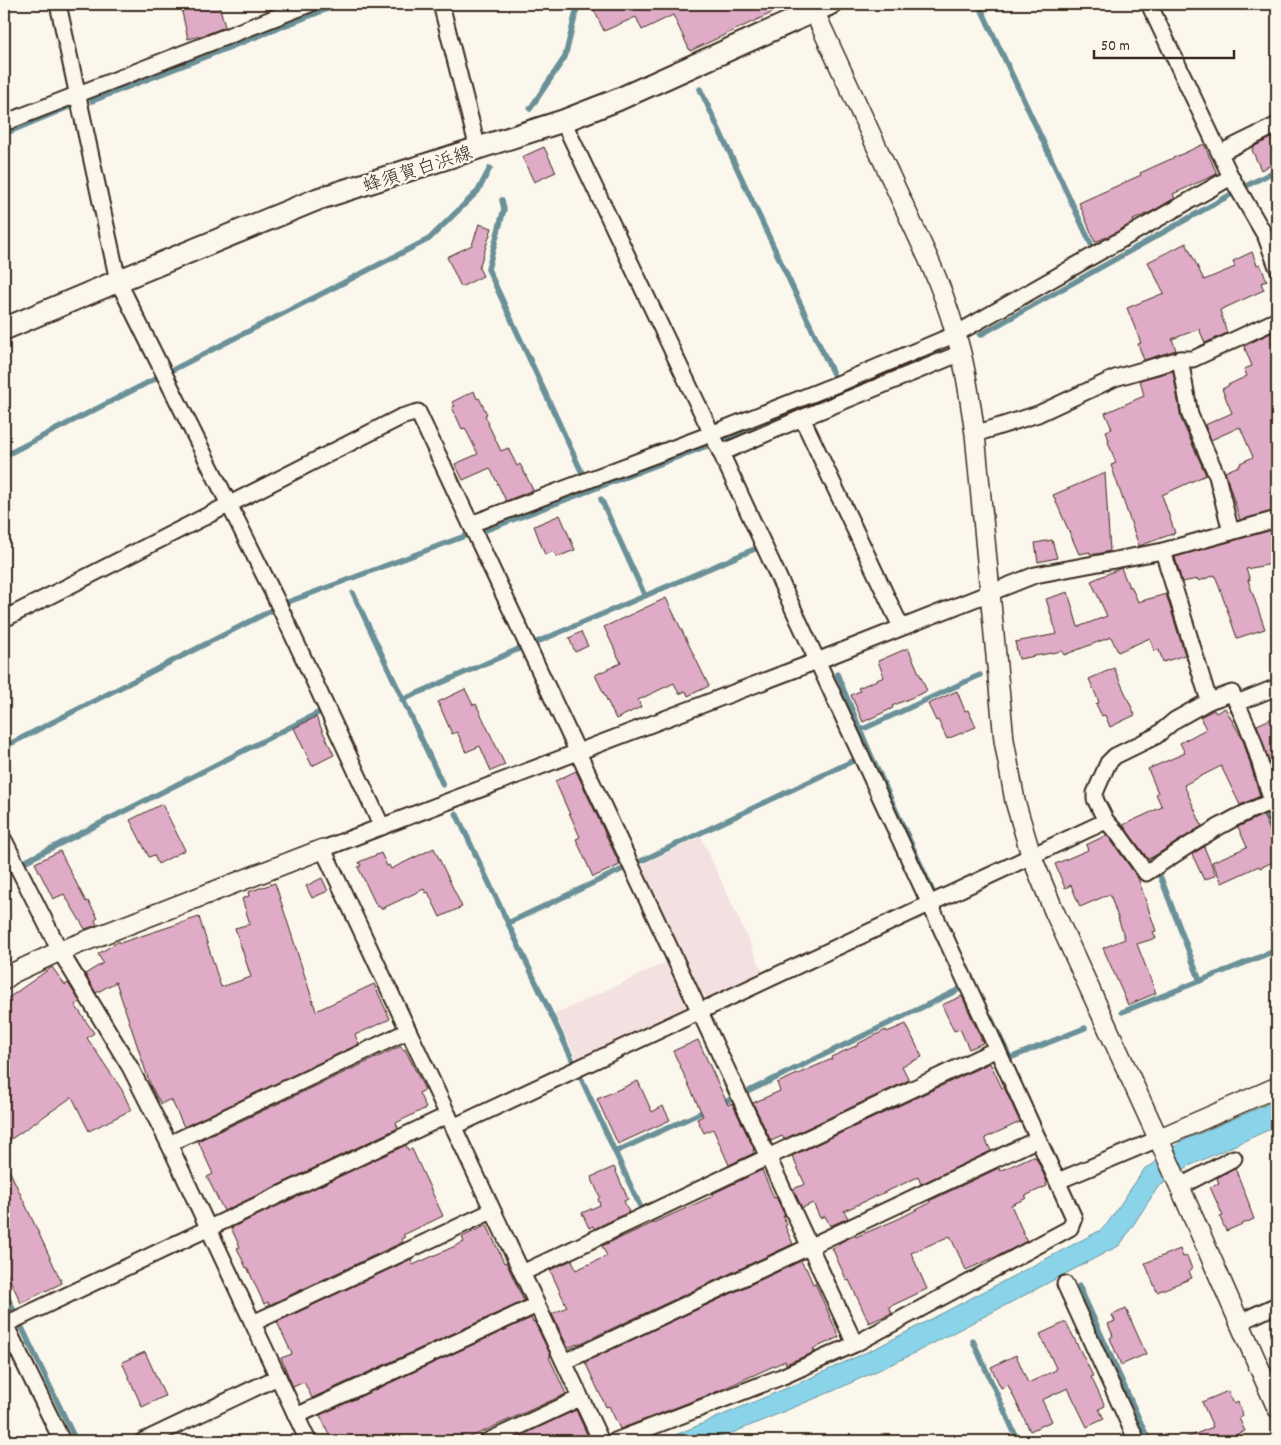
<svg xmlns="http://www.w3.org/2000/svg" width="1281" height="1445" font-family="Dekko,'Klee One',sans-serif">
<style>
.built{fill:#f3e0e1}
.water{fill:#8ad4ea;stroke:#6a9098}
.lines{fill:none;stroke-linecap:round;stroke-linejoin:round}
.stream{stroke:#6a9098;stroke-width:5.5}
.building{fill:#dfabc6;stroke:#3b2a1e}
.minor-casing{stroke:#3b2a1e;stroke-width:19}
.tertiary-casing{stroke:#3b2a1e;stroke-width:22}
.secondary-casing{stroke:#3b2a1e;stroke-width:25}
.minor{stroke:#fbf7ec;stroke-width:15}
.tertiary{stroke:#fbf7ec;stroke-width:19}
.secondary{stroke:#fbf7ec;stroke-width:21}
.labels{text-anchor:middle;stroke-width:5;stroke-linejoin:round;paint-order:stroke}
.street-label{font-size:19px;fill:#3b2a1e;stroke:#fbf7ec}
</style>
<rect width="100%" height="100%" fill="#fbf7ec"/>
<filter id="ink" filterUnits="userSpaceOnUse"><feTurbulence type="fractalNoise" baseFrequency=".02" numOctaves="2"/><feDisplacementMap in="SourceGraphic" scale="10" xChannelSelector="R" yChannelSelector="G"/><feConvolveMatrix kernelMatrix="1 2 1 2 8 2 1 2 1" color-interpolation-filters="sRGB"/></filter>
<g filter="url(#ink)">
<g class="built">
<path d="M701,837L764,974L710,999L699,992L641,865Z"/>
<path d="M667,962L687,1003L683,1013L577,1059L555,1014Z"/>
</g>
<path class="water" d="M1277,1100V1126L1189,1166L1158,1187L1120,1245L907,1357L833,1391L713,1441H661L806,1380L878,1347L1101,1230L1107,1224L1145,1168L1152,1165L1180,1142Z"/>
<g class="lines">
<g class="stream">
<path d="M271,4L272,9"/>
<path d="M979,4L1091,244"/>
<path d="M700,89L834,376"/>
<path d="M92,101L340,4"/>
<path d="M530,109L565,57L578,4"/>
<path d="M4,134L71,106"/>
<path d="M502,200L504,209L488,269L583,475"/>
<path d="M980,335L1246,186L1277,170"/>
<path d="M4,456L429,239L478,191L490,168"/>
<path d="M601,499L645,596"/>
<path d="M353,593L443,785"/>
<path d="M537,642L757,548"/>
<path d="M837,674L870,753L933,892"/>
<path d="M402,700L521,648"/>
<path d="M861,730L980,675"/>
<path d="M4,747L288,602L465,536L486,530L733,436L939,352"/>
<path d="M1265,812L1277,845"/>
<path d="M456,813L573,1061"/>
<path d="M639,862L859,758"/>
<path d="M22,863L320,712"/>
<path d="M4,867L7,865"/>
<path d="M1153,876L1159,873L1200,981"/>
<path d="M508,923L623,869"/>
<path d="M1122,1012L1277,950"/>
<path d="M990,1016L1010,1058L1085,1028"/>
<path d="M581,1078L640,1206"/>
<path d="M749,1091L964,987"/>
<path d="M719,1105L731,1099"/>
<path d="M615,1152L709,1109"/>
<path d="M1079,1286L1149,1441"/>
<path d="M4,1290L76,1441"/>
<path d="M973,1341L1018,1441"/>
</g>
</g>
<g class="building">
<path d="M198,4H219L225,27L204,35L188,39L182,12L183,11L182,7Z"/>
<path d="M591,4H791L690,51L673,15L642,30L636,17L604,31Z"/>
<path d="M1277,135V162L1261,170L1252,150L1253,149V147Z"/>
<path d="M1204,144L1217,174L1173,194L1175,198L1151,212L1133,220L1134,222L1111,235L1095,242L1079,203L1141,175L1140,173Z"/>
<path d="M544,147L556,172L534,182L522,157Z"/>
<path d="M479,224L492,228L479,268L483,276L461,287L447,257L472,245Z"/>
<path d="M1186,243L1204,280L1235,267L1233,261L1252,252L1257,265L1260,264L1267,281L1261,283L1264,290L1220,310L1227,333L1205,343L1199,329L1172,339L1176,350L1144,360L1138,344L1141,343L1127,308L1164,293L1148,262Z"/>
<path d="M1277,330V510L1240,520L1225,472L1241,465L1240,463L1253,457L1240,427L1211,440L1205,425L1232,413L1222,389L1228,386V385L1247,376L1244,369L1252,366L1244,346Z"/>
<path d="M1173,371L1181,419L1206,475L1162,495L1175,533L1139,546L1111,465L1116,463L1108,442L1109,441L1106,431L1112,429L1105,413L1144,396L1140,380Z"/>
<path d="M474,391L477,399L479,398L487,414L485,415L489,424H488L501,451L508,448L517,466L520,464L533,490L506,501L490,468L463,480L455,464L478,454L465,428L462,429L452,407L455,406L452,402Z"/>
<path d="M1105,473L1110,551L1097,554H1090V552L1079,554L1053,495Z"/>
<path d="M560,515L575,550L557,557L554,551L545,555L534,526Z"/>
<path d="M1272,530L1277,545V563L1246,569L1250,580H1248L1265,629L1237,638L1215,575L1199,581L1198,579L1182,582L1175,557Z"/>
<path d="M1052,540L1057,558L1038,562L1035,543Z"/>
<path d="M1121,568L1129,587L1131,586L1138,602L1166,594L1185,655L1163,662L1159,650L1154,651L1150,638L1118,652L1111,637L1064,655L1062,651L1019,659L1015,642L1057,634L1046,599L1068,592L1078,627L1107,616L1091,581Z"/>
<path d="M666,598L709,686L688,696L686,691L679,694L674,683L638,700L641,707L616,719L595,675L621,663L604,627Z"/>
<path d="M581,632L588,646L575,652L569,638Z"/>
<path d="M908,648L927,691L892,706L893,708L863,722L851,695L860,691L858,688L884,677L878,661Z"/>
<path d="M1114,668L1135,715L1110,727L1105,715L1102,716L1096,704L1099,702L1089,679Z"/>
<path d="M465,689L473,705L476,704L505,765L491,771L480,746L466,752L457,732L452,734L438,702Z"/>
<path d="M957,691L965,711L968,710L976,727L947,739L938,720L936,721L928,704Z"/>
<path d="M1225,708L1243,740L1260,796L1240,805L1221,766L1184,785L1202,826L1156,855L1148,859L1123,825L1162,807L1156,794L1158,793L1148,769L1185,753L1180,743L1206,729L1200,717L1214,710L1216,713Z"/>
<path d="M1277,716V738L1272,739L1277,753V787L1257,725Z"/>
<path d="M316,717L334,755L312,766L294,728Z"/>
<path d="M576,771L620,865L593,877L576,839L580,837L555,781Z"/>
<path d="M162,804L185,850L158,864L154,855L149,857L130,820Z"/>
<path d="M1263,815L1273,837L1271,838L1277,854V860L1260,868L1259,866L1222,883L1212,862L1247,847L1238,827Z"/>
<path d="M1107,835L1138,878L1156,931L1153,932L1156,938L1137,944L1156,993L1128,1005L1103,948L1125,939L1110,894L1080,907L1071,885L1065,888L1055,864L1088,850L1086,845Z"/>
<path d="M1204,847L1216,875L1204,880L1192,854Z"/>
<path d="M434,848L462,907L440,917L428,892L426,893L424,889L381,909L379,906L377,907L358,867L361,866L359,862L381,853L387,866L389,865L391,869Z"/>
<path d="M60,851L86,902L88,901L98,918L95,920L97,925L85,929L64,894L53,899L35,863Z"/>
<path d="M322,878L328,891L312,898L306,886Z"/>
<path d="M275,883L316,1011L374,984L390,1019L355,1035L359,1044L184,1127L171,1099L161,1104L152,1088L151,1087L116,982L96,993L85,974L103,963L98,954L119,941L120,943L199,917L221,987L251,977L235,928L250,924L242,899L249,896L248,892Z"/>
<path d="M52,967L65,985L68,983L80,1002L75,1005L94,1033L87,1038L122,1090L131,1110L89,1131L72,1097L4,1144V1001Z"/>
<path d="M962,996L983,1043L969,1049L960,1029L954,1031L942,1005Z"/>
<path d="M906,1024L922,1057L902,1066L909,1080L784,1139L782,1136L771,1141L753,1103L780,1091L777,1083L832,1059L831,1057L858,1045L857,1044L886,1030L887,1032Z"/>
<path d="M698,1040L728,1105L732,1103L754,1149H753L754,1153L729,1165L713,1129L704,1133L697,1119L703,1116L673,1051Z"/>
<path d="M401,1046L403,1050L405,1049L425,1090L419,1093L426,1108L396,1123L398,1128L224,1211L207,1177L213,1174L198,1141Z"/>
<path d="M990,1063L1002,1088L1004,1087L1020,1122L985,1138L991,1151L921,1184L918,1177L844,1211L848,1218L830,1226L825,1216L820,1218L813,1203L802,1208L793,1189L805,1184L792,1156Z"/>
<path d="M638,1081L652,1112L663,1106L670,1120L618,1144L597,1099Z"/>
<path d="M406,1145L408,1150L412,1149L443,1216L403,1235L405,1237L401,1239L403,1242L269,1305L268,1302L264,1304L247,1267L246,1268L237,1248L240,1247L231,1228Z"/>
<path d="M1033,1156L1034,1158L1036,1157L1047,1182L1046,1183L1047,1186L1025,1196L1027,1198L1011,1205L1027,1241L1002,1254L966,1270L950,1236L911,1253L927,1289L889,1307L892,1313L869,1323L849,1280L847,1281L832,1248L839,1245V1243L855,1235L856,1237L858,1236L896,1220L930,1203L929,1201L999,1168L1000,1171Z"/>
<path d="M4,1159L62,1283L21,1303L4,1267Z"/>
<path d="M614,1167L628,1199L624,1201L629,1212L594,1229L593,1226L589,1228L582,1213L600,1205L598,1199L600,1197L591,1177Z"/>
<path d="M1235,1168L1250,1206H1249L1254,1219L1226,1231L1220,1217L1223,1216L1210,1187L1219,1184L1217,1178Z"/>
<path d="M762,1170L774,1198L776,1197L785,1216H783L787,1225L785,1226L793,1244L577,1345V1344L568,1348L552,1314L567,1307L550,1270L572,1260L576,1270L607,1256L602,1246L713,1196L712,1194Z"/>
<path d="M487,1225L504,1263L506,1262L524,1301L312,1398L304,1382L293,1387L281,1358L292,1354L277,1322L411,1259L413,1265L464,1242L462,1237Z"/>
<path d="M1180,1249L1183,1257L1187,1256L1192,1269L1189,1271L1192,1278L1157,1292L1145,1263Z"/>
<path d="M801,1261L805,1268H806L813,1284L815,1283L839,1337L813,1349L815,1352L786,1364L785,1361L716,1392L620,1429L609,1406L606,1407L585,1362Z"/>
<path d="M1126,1309L1146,1354L1121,1365L1110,1338L1113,1336L1108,1324L1115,1321L1112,1315Z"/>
<path d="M531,1318L533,1322L534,1321L551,1356L549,1357L566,1394L462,1441H332L320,1415Z"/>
<path d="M1066,1322L1093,1376L1091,1377L1105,1406L1099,1409L1104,1419L1087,1427L1068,1388L1042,1400L1052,1421L1030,1431L1008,1385L1001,1388L991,1367L1016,1355L1028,1383L1056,1370V1368L1040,1334Z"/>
<path d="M145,1352L165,1396L142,1407L122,1362Z"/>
<path d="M1228,1391L1234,1404L1238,1402L1243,1416L1239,1418L1245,1431L1222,1441H1178L1213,1427L1202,1402Z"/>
<path d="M576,1410L590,1441H518L516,1438Z"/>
</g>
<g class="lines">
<defs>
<g id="minor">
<path d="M58,4L118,281L275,597L382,827"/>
<path d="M441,4L478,149"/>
<path d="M563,121L721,453L997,1049"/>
<path d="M4,123L310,4"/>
<path d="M1220,153L1277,125"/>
<path d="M1231,177L1266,237L1277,267"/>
<path d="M1180,359H1193L1277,320"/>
<path d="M802,418L901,627"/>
<path d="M975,434L1038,414L1115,378L1180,359L1190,415L1217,476L1231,532"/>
<path d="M721,453L802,418L961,353"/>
<path d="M471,524L711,434L840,383L956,334L1231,177L1149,4"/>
<path d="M1163,551L1209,701"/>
<path d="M4,619L401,417L418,412L768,1157L855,1344"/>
<path d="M1277,687L1237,703L1252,737L1277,818"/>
<path d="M1106,821L1119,835L1146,873C1188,846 1229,816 1277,800"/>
<path d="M4,840L60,951L130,1067L169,1144L308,1441"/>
<path d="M453,1127L1106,821L1095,799V793L1108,763L1115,756L1156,736L1175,720L1209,701L1232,693L1237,703"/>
<path d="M169,1144L408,1031"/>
<path d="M1058,1181L1158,1139"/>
<path d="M1179,1187L1234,1158"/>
<path d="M522,1273L997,1049L1074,1218L1070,1228L855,1344L781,1377L615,1441"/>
<path d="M1065,1284L1137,1441"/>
<path d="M1240,1322L1277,1305"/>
<path d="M253,1323L492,1211"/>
<path d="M5,1324L62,1441"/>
<path d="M4,1325L448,1115"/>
<path d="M564,1362L1038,1139"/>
<path d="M296,1416L537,1305"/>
<path d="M143,1441L278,1377"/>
<path d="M488,1441L580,1398"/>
<path d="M601,1441L323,849L817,661L1035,575L1163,551L1277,519"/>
</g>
<g id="tertiary">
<path d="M814,11L928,258C939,283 949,309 956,335C966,367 970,401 975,434L1004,740L1015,801L1031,855L1054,911L1164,1151L1277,1408"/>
<path d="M4,980L13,973L60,951L323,849"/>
<path d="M1158,1139L1277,1087"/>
</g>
<path id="secondary" d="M4,329L118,281L318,199L563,121L617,100L830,4"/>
</defs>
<use href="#minor" class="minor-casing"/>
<use href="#tertiary" class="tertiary-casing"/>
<use href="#secondary" class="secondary-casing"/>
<use href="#minor" class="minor"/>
<use href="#tertiary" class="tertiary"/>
<use href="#secondary" class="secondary"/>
</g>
</g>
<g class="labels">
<g class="street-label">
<text transform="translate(417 168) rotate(-18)" y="7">蜂須賀白浜線</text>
</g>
</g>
<rect width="1281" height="1445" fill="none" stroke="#fbf7ec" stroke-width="20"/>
<rect x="10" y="10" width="1261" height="1425" fill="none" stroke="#3b2a1e" stroke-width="2" filter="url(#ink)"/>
<path d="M1094 50v8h140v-8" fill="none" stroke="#3b2a1e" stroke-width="2.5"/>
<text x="1101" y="50" font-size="15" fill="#3b2a1e" stroke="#fbf7ec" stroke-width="4" paint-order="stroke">50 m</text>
</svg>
